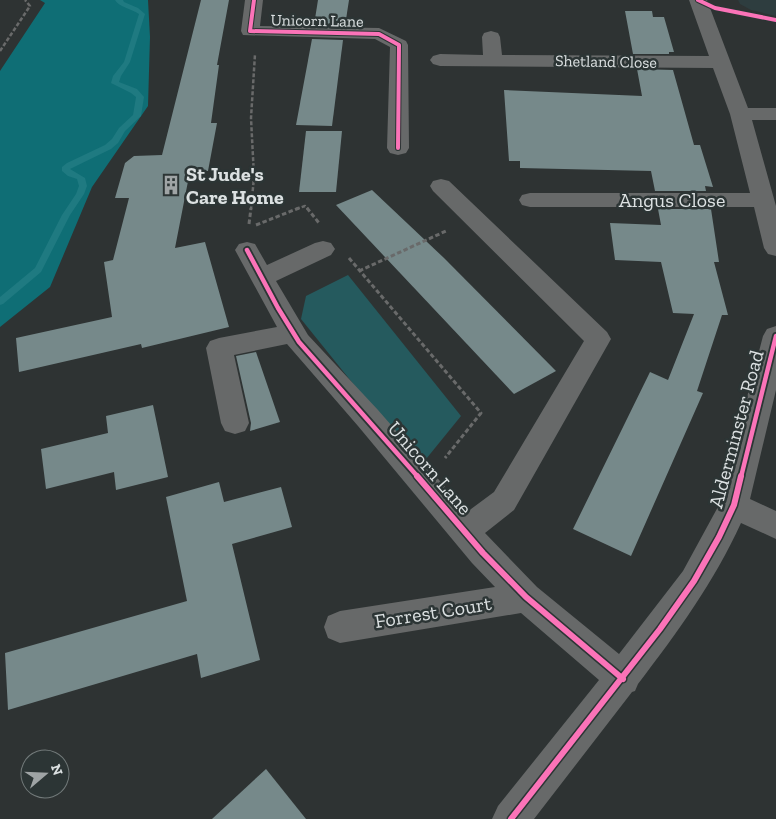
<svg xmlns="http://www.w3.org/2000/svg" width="776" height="819" font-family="'Zilla Slab',serif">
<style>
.built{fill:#2e3d3f}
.green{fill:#255a5e}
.forest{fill:#0f6e75}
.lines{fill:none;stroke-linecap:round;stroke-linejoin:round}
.stream{fill:#1f7a81;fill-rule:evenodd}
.building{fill:#76898a}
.path-far1{stroke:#696a6a;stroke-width:2.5;stroke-dasharray:4 2;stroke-linecap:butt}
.path{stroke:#696a6a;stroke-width:3;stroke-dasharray:4.5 2.5;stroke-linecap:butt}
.minor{fill:#676969;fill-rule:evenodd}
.cycleway-far2-casing{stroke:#2c3535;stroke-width:6}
.cycleway-far1-casing{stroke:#2c3535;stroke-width:8}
.cycleway-casing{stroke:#2c3535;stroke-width:9}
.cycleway-far2{stroke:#fb73b8;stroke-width:4}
.cycleway-far1{stroke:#fb73b8;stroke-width:4.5}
.cycleway{stroke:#fb73b8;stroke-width:6}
.labels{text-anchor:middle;stroke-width:5;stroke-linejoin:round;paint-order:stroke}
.far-street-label{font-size:16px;fill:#dce1e2;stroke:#2c3535}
.poi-label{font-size:20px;font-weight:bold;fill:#dce1e2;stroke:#2c3535;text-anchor:start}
.street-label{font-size:20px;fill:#dce1e2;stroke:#2c3535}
</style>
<rect width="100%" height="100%" fill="#2e3333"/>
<path class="built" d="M738,0H776V16L751,10L740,4Z"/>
<path class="green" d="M348,275L461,416L422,464L359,391L301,319L306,296Z"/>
<path class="forest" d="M40,0H148L150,37L148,106L92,187L50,287L0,327V71L45,3Z"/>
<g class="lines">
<path class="stream" d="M115,0H123L124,2L138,8L145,14L130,62L121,76L119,82L137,89L144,97L141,116L125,131L118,143L111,149L70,169L85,178L87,186L84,194L70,215L41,272L3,304L0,305V297L35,268L62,215L76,194L79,186L77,179L68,176L62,171V167L67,163L105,145L112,139L119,128L133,115L136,97L131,93L111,83L113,76L124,62L139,14C132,9 119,7 115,0Z"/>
</g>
<g class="building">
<path d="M201,0H229L217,65H219L211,123H217L208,171H190L175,248L205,242L229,327L142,348L141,344L19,372L16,338L112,317L104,262L113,260L129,198H115L125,163L134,156L162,155Z"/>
<path d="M318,0H349L345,26L314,25Z"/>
<path d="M625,11H652L653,17H664L674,52H669V54H633Z"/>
<path d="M312,39L343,40L332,126L296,125Z"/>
<path d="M637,69L673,70L694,145H700L713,187L705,186L706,191H655L651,171L520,168V161H509L504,90L642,96Z"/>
<path d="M306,131H342L336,192H299Z"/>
<path d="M372,190L444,258L556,371L514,394L336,205Z"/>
<path d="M658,209H711L719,262H714L728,315H722L697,391L703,393L631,556L573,529L650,372L668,380L694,314L673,313L661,262L615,260L610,223L661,225Z"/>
<path d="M256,352L280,422L250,431L251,423L236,356Z"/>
<path d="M153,405L168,477L116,490L114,472L46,489L41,449L108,433L106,416Z"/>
<path d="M219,482L224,502L281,487L292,527L232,544L260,660L201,678L197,654L8,710L5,653L187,601L166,497Z"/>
<path d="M266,769L306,819H212Z"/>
</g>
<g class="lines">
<g class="path-far1">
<path d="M0,51L30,6L25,0"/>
<path d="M251,209L254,177L251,118L255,54"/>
<path d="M296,209L305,206L308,209"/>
</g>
<g class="path">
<path d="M307,208L319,223"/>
<path d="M249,224L251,208"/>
<path d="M256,225L299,208"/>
<path d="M349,258L481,413L445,458"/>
<path d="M359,271L446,231"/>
</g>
<g class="minor">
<path d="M245,0H263L260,26L379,28L406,41L408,45L409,148L406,153L398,155L390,153L387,148L390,47L375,39L243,35L241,31Z"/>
<path d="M689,0H707L748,108H776V120H752L776,206V256L768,254L764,248L754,207H530L522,205L519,200L522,195L530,193H750L730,114L713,68L440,66L433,64L430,60L433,56L440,54L483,55L482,37L484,33L491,31L498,33L500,37L502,55L709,56Z"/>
<path d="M441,179L449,181L607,332L611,339L514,510L485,533L537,587L619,654L683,571L719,505L763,336L767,329L776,326V390L750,499L776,511V539L741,523C714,582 677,633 638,684L635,691L632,692L534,819H492L498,806L599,680L521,613L340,643L328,638L324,627L328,616L340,611L495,587L472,563L358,426L287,344L234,355L249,423L245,431L235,434L225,431L221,423L206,348L210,341L219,338L277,327L235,250L239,244L247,242L255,244L267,265L315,243L323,241L331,243L335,249L331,255L276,281L308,335L378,410L467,512L494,492L584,341L433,191L430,186L433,181Z"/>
</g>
<defs>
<g id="cycleway-far2">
<path d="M254,0L250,31L379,34L399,45L398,148"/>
<path d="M698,0L715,8L776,20"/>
</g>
<g id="cycleway-far1">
<path d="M247,250L278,308L299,342L418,477"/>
<path d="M741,477L776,336"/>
</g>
<g id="cycleway">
<path d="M417,476L483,553L526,597L623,679"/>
<path d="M511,819L660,629L694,581L719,537L734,505L741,476"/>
</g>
</defs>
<use href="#cycleway-far2" class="cycleway-far2-casing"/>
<use href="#cycleway-far1" class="cycleway-far1-casing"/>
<use href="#cycleway" class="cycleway-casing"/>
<use href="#cycleway-far2" class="cycleway-far2"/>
<use href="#cycleway-far1" class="cycleway-far1"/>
<use href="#cycleway" class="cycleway"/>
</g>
<defs>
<symbol id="building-bare" viewBox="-9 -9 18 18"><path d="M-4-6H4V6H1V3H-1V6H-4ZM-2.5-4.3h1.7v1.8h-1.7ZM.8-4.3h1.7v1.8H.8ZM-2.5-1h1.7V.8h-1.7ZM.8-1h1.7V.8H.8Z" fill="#9fa4a5" stroke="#2c3535" stroke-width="2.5" paint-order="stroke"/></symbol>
</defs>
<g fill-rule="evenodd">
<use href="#building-bare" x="157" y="171" width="28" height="28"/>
</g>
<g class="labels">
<g class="far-street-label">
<text transform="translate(317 20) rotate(1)" y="6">Unicorn Lane</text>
<text transform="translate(606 61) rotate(1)" y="6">Shetland Close</text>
</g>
<g class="poi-label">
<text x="186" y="181">St Jude's<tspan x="186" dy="23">Care Home</tspan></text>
</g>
<g class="street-label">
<text x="672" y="207">Angus Close</text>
<text transform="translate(736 429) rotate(-75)" y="7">Alderminster Road</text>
<text transform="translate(430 468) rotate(49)" y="7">Unicorn Lane</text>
<text transform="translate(433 612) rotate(-9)" y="7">Forrest Court</text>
</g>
</g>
<g transform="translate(45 774) rotate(71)"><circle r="24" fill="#2c3535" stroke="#727a7a"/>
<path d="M0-4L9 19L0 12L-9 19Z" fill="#9fa4a5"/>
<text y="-8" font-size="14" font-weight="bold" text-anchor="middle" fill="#dce1e2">N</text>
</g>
</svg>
